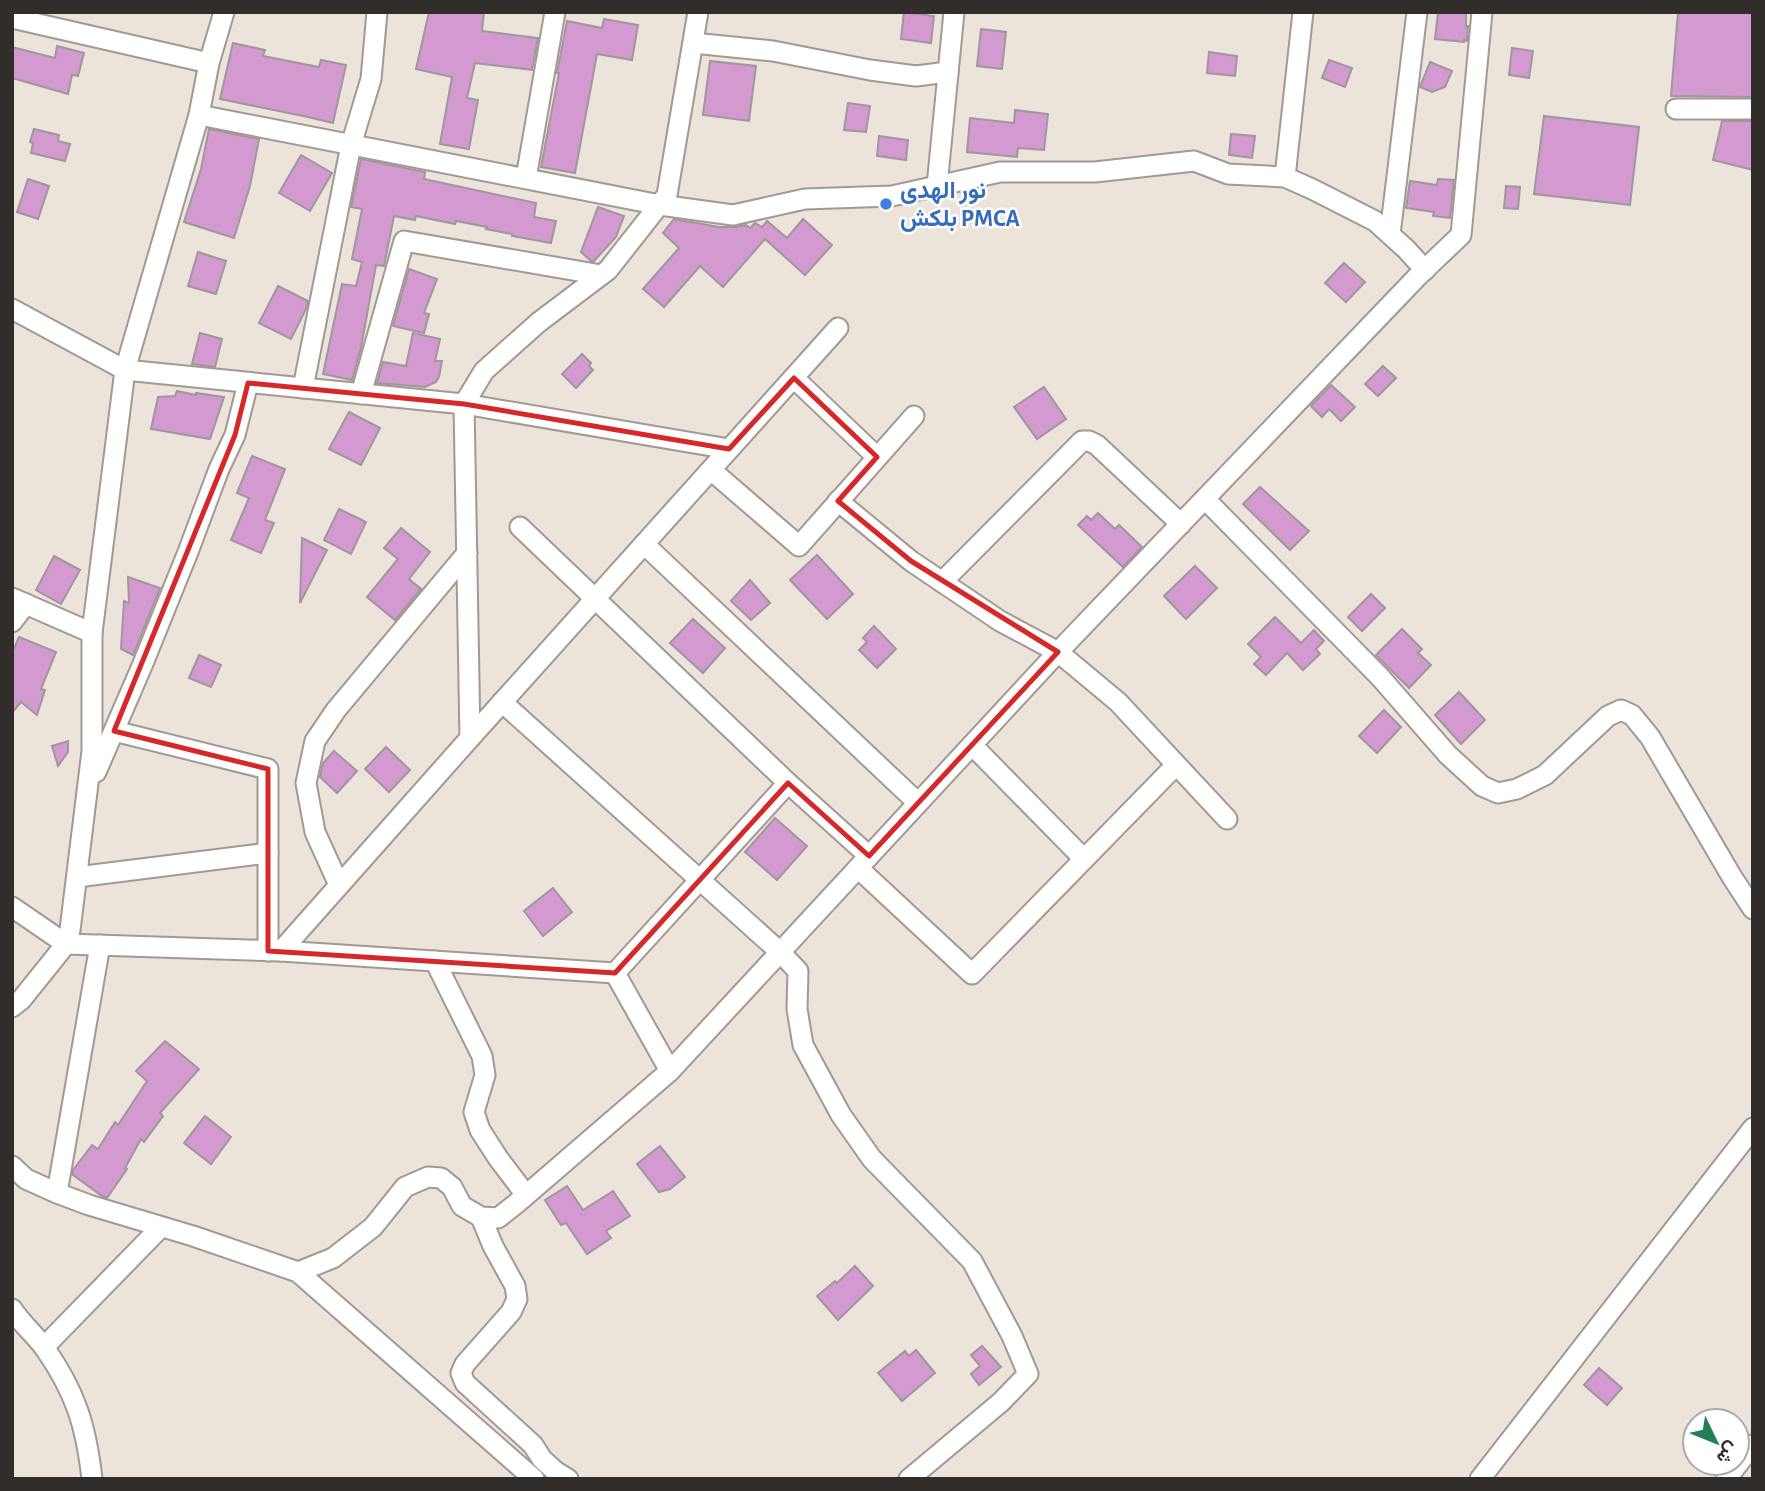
<svg xmlns="http://www.w3.org/2000/svg" width="1765" height="1491" font-family="'Alegreya Sans',Vazirmatn,sans-serif">
<style>
.building{fill:#d29acf;stroke:#9f969e;stroke-width:2}
.lines{fill:none;stroke-linecap:round;stroke-linejoin:round}
.minor-casing{stroke:#a29992;stroke-width:23}
.minor{stroke:#fff;stroke-width:19}
.marked{fill:none;stroke:#d62828;stroke-width:5;stroke-linejoin:round}
.shop-dot{fill:#3f7fe0;stroke:#fff;stroke-width:2.5}
.labels{text-anchor:middle;stroke-width:5;stroke-linejoin:round;paint-order:stroke}
.shop-label{font-size:24px;font-weight:bold;fill:#366cbe;stroke:#fff;text-anchor:start}
</style>
<rect width="100%" height="100%" fill="#ece3db"/>
<g class="building">
<path d="M429,12H484L482,31L538,38L532,70L475,63L467,98L478,100L469,149L440,144L452,77L416,69Z"/>
<path d="M904,12L934,16L931,43L901,39Z"/>
<path d="M1438,12H1466V26H1468L1467,41L1464,40V42L1435,39Z"/>
<path d="M1678,12H1753V97L1671,96Z"/>
<path d="M604,19L638,25L632,60L597,54L575,173L541,167L554,99L559,73H557L567,21L602,28Z"/>
<path d="M981,29L1006,32L1002,69L977,66Z"/>
<path d="M233,43L265,50L263,56L319,67L321,60L346,65L333,123L308,117L220,99Z"/>
<path d="M57,46L84,53L78,76L72,75L68,94L12,78V47L55,58Z"/>
<path d="M1512,48L1533,51L1529,78L1509,75Z"/>
<path d="M1209,52L1237,56L1235,76L1207,73Z"/>
<path d="M1329,60L1352,68L1345,87L1322,78Z"/>
<path d="M710,61L756,66L749,121L703,115Z"/>
<path d="M1430,62L1452,71L1445,87L1432,92L1420,87Z"/>
<path d="M848,103L870,106L866,132L844,130Z"/>
<path d="M1015,110L1048,114L1044,150L1018,148L1017,157L967,152L970,118L1014,123Z"/>
<path d="M1544,116L1639,127L1630,205L1534,194Z"/>
<path d="M1722,121H1753V170L1713,160Z"/>
<path d="M34,129L59,135L58,141L70,144L65,161L31,153L33,143L30,142Z"/>
<path d="M209,129L259,139L250,186L234,238L184,222L201,169Z"/>
<path d="M1231,134L1255,136L1252,158L1229,155Z"/>
<path d="M879,136L908,140L906,160L877,156Z"/>
<path d="M301,155L332,173L310,211L279,193Z"/>
<path d="M361,159L425,172L424,179L536,203L534,217L556,221L551,243L512,236V234L486,229L487,227L456,221L455,224L416,216L415,220L394,216L384,266L376,265L361,348L352,380L323,374L342,284L356,286L362,262L352,259L362,209L351,207Z"/>
<path d="M28,179L49,186L38,219L17,212Z"/>
<path d="M1438,179L1454,180L1450,218L1433,216L1434,212L1406,208L1410,181L1437,185Z"/>
<path d="M1506,186L1520,187L1518,209L1504,208Z"/>
<path d="M598,207L624,216L616,237L594,261H591L581,252Z"/>
<path d="M674,219L719,227H735L746,225L750,228L755,223L762,227L767,221L787,238L803,219L832,245L805,275L765,239L723,287L700,266L664,307L643,289L679,248L663,233Z"/>
<path d="M198,252L226,261L216,294L188,286Z"/>
<path d="M1344,263L1365,282L1346,302L1325,283Z"/>
<path d="M409,269L437,279L424,313L429,314L424,333L393,326Z"/>
<path d="M278,286L308,301L306,309L291,339L259,323Z"/>
<path d="M200,333L222,339L215,367L192,364Z"/>
<path d="M413,333L440,339L435,361H442L439,377L436,382L425,387L377,383L383,362L406,366Z"/>
<path d="M582,354L591,363L589,366L593,370L576,388L562,374Z"/>
<path d="M1383,366L1396,378L1378,396L1365,384Z"/>
<path d="M1331,385L1355,407L1341,421L1329,409L1322,417L1311,406Z"/>
<path d="M1044,387L1066,419L1037,439L1014,407Z"/>
<path d="M177,391L196,395V393L224,397L210,439L151,429L158,397L175,396Z"/>
<path d="M349,412L380,428L361,465L329,449Z"/>
<path d="M252,456L285,469L265,520L274,523L261,553L231,540L249,498L237,493Z"/>
<path d="M1260,487L1309,531L1290,550L1243,504Z"/>
<path d="M339,509L366,522L351,554L324,540Z"/>
<path d="M1098,513L1115,529L1119,525L1142,547L1123,567L1078,525L1087,516L1091,520Z"/>
<path d="M401,528L430,552L409,579L421,589L395,620L367,597L398,559L384,548Z"/>
<path d="M302,538L327,550L300,603Z"/>
<path d="M817,555L853,594L827,619L790,580Z"/>
<path d="M54,556L80,570L61,604L36,590Z"/>
<path d="M1195,566L1217,588L1186,619L1164,596Z"/>
<path d="M128,577L160,588L133,655L121,649L124,601L129,603Z"/>
<path d="M750,580L770,603L751,620L731,601Z"/>
<path d="M1371,594L1385,608L1362,631L1348,617Z"/>
<path d="M1275,617L1301,643L1314,630L1324,641L1316,649L1320,654L1303,670L1287,653L1266,675L1254,664L1261,657L1248,644Z"/>
<path d="M693,619L725,648L703,673L670,643Z"/>
<path d="M874,626L896,649L877,668L859,650L867,642L863,638Z"/>
<path d="M1402,629L1422,649L1418,653L1431,665L1409,688L1376,655Z"/>
<path d="M19,637L56,652L41,689L45,690L37,715L21,702L12,713V653Z"/>
<path d="M199,655L221,665L211,687L189,678Z"/>
<path d="M1459,692L1485,720L1461,744L1435,715Z"/>
<path d="M1384,710L1401,727L1377,753L1359,736Z"/>
<path d="M68,741V752L58,766L52,746Z"/>
<path d="M386,747L410,770L389,792L365,769Z"/>
<path d="M334,751L357,771L337,793L320,777L323,763Z"/>
<path d="M775,818L807,846L777,880L745,852Z"/>
<path d="M553,888L572,912L543,936L524,911Z"/>
<path d="M165,1041L199,1069L160,1113L163,1116L144,1142L141,1139L125,1168L127,1169L107,1198L102,1196L73,1175V1170L92,1145L98,1149L115,1122L118,1125L147,1081L136,1071Z"/>
<path d="M205,1116L231,1137L211,1164L184,1143Z"/>
<path d="M660,1146L685,1177L670,1189L659,1192L637,1164Z"/>
<path d="M567,1186L583,1210L613,1191L630,1216L606,1231L611,1238L587,1254L566,1223L561,1225L545,1200Z"/>
<path d="M855,1266L873,1286L838,1320L817,1296L835,1281L837,1283Z"/>
<path d="M982,1346L1001,1367L979,1385L971,1374L980,1366L971,1355Z"/>
<path d="M916,1350L935,1373L902,1401L878,1373L905,1351L909,1356Z"/>
<path d="M1599,1368L1622,1388L1607,1405L1584,1385Z"/>
</g>
<g class="lines">
<defs>
<g id="minor">
<path d="M12,18L209,63"/>
<path d="M693,43L773,51L870,70L916,76L948,72"/>
<path d="M1676,109H1753"/>
<path d="M199,115L660,205L733,215L805,199L892,196L1000,172H1095L1194,161L1228,174L1285,177L1312,189L1375,221L1406,249L1425,270"/>
<path d="M1285,177L1303,12"/>
<path d="M526,178L555,12"/>
<path d="M937,186L954,12"/>
<path d="M1390,234L1417,12"/>
<path d="M12,309L125,370L464,404L729,449"/>
<path d="M794,378L877,457"/>
<path d="M303,388L351,145L371,79L377,12"/>
<path d="M361,394L404,241L601,275"/>
<path d="M711,470L799,546L914,416"/>
<path d="M1205,499L1380,677L1448,755L1482,786L1498,793L1517,789L1545,775L1608,716L1621,710L1632,715L1650,737L1732,877L1753,909"/>
<path d="M838,501L911,561L1000,621L1058,652L1118,702L1227,819"/>
<path d="M520,527L788,783L869,856"/>
<path d="M644,544L918,803"/>
<path d="M942,582L1082,441H1089L1097,445L1181,524"/>
<path d="M12,598L92,633"/>
<path d="M12,622L26,604"/>
<path d="M502,702L780,952L798,971L797,1009L803,1045L841,1115L872,1159L972,1261L1012,1336L1028,1374L1001,1402L909,1479"/>
<path d="M114,731L268,769V951"/>
<path d="M470,738L464,404L484,371L539,322L608,270L667,195L698,12"/>
<path d="M972,745L1084,859"/>
<path d="M96,772L142,666L188,552L219,469L235,435L248,383"/>
<path d="M858,868L972,974L1176,765"/>
<path d="M77,877L268,853"/>
<path d="M339,885L315,832L306,783L315,741L336,710L467,553"/>
<path d="M12,907L66,944L281,951L615,973"/>
<path d="M281,951L470,738L838,328"/>
<path d="M435,961L482,1056L485,1075L474,1112L480,1130L498,1158L526,1195"/>
<path d="M12,1007L21,1000L66,944L70,930L92,751V633L125,370L199,115L209,63L224,12"/>
<path d="M670,1071L615,973L788,783"/>
<path d="M12,1166L26,1179L57,1193L89,1205L193,1236L298,1272L534,1479"/>
<path d="M57,1193L100,945"/>
<path d="M481,1217L493,1246L515,1286L517,1299L511,1312L465,1364L461,1373L465,1383L533,1445L542,1459L555,1471L568,1479"/>
<path d="M298,1272L333,1258L373,1227L405,1187L428,1177L441,1178L452,1187L462,1206L481,1217L498,1218L517,1203L670,1071L1058,652L1419,275L1461,235L1482,12"/>
<path d="M12,1309C21,1323 34,1334 44,1347C75,1391 86,1425 92,1479"/>
<path d="M44,1347L161,1227"/>
<path d="M1480,1479L1753,1128"/>
<path d="M1726,1479L1753,1445"/>
</g>
</defs>
<use href="#minor" class="minor-casing"/>
<use href="#minor" class="minor"/>
</g>
<path class="marked" d="M794,378L877,457L838,501L911,561L1058,652L869,856L788,783L615,973L268,951V769L114,731L235,435L248,383L464,404L729,449Z"/>
<circle class="shop-dot" cx="886" cy="204" r="7"/>
<g class="labels">
<g class="shop-label">
<text x="900" y="198">نور الهدى<tspan x="900" dy="28">بلكش PMCA</tspan></text>
</g>
</g>
<rect width="1765" height="1491" fill="none" stroke="#312d2a" stroke-width="28"/>
<g transform="translate(1716 1442) rotate(133)"><circle r="33" fill="#ffffff" stroke="#adabaa" stroke-width="2"/>
<path d="M0-5L12 26L0 18L-12 26Z" fill="#1f8058"/>
<text y="-10" font-size="19" font-weight="bold" text-anchor="middle" fill="#312d2a">ش</text>
</g>
</svg>
